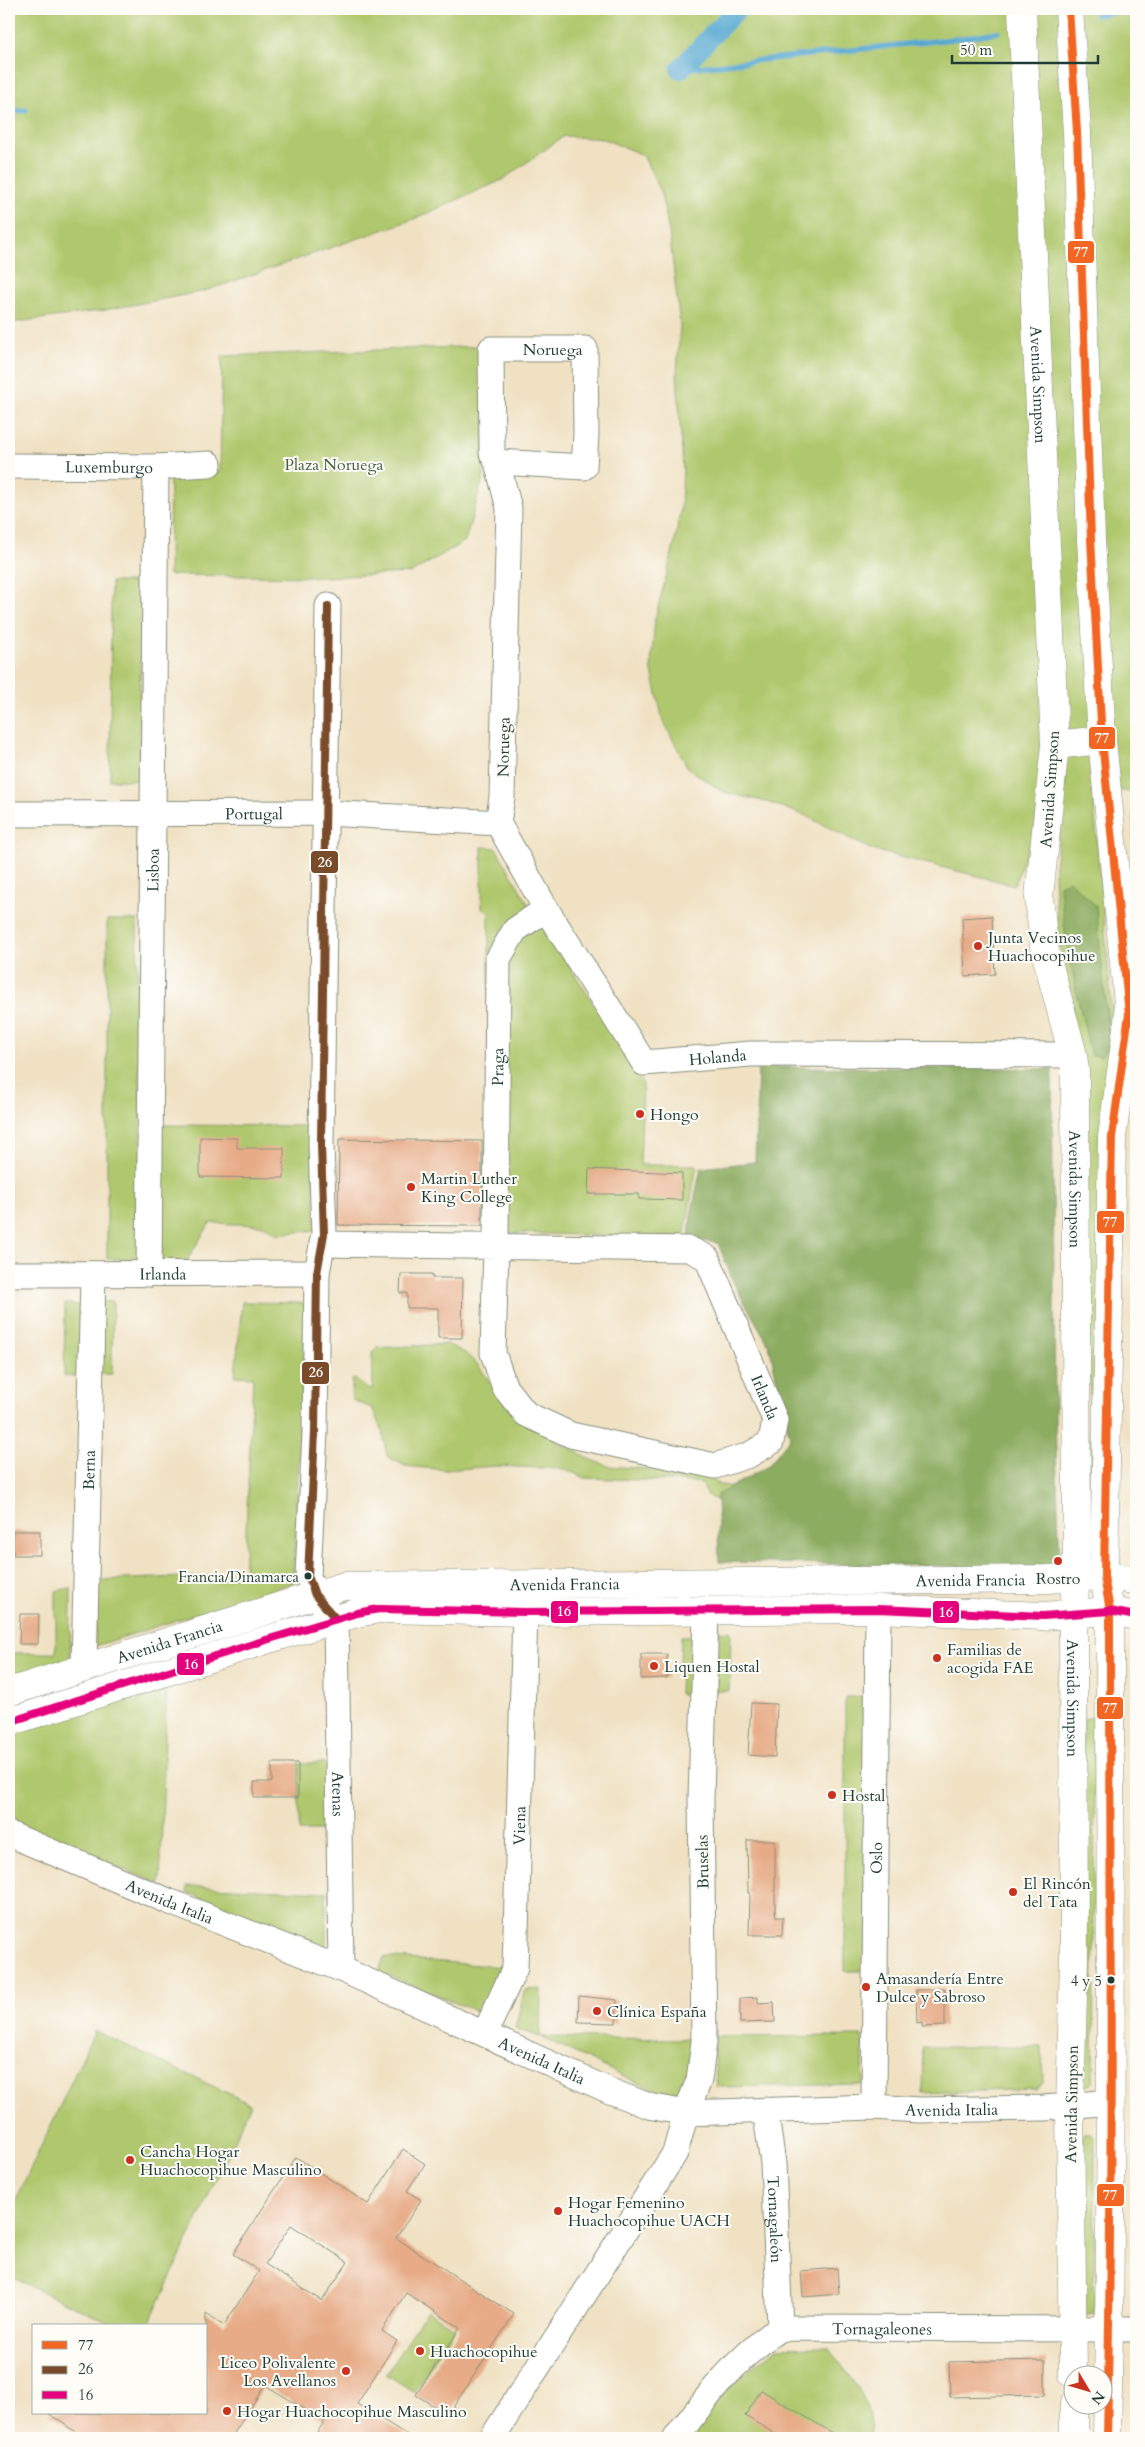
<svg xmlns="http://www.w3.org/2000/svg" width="1145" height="2447" font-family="Cardo,serif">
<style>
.green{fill:#b0c86d;stroke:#688250}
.forest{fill:#8cac60;stroke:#56744a}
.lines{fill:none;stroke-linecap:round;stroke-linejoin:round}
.stream{stroke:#57a9d2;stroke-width:5.5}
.canal{stroke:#57a9d2;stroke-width:20}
.building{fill:#e7ac87;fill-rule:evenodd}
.minor-casing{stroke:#888f7c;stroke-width:27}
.major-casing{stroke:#888f7c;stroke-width:29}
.minor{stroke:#fff;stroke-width:25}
.major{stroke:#fff;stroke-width:28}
.bus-1-casing{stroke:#fdfcf7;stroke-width:11}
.bus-2-casing{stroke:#fdfcf7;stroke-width:11}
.bus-3-casing{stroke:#fdfcf7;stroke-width:11}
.bus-1{stroke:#f26522;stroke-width:8}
.bus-2{stroke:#7a4b2a;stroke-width:8}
.bus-3{stroke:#e5007d;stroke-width:8}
.poi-dot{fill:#c8321e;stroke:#fdfcf7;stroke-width:2}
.bus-dot{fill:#1f3d34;stroke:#fdfcf7;stroke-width:2}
.labels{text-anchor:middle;stroke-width:4;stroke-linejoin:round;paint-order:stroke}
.bus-label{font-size:15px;fill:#1f3d34;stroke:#fdfcf7;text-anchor:end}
.street-label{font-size:16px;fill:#1f3d34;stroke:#fdfcf7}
.park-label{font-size:16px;fill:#436042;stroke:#fdfcf7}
.poi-label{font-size:16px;fill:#1f3d34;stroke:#fdfcf7;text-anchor:start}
.line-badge{stroke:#fdfcf7;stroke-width:2}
.badge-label{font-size:14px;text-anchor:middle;font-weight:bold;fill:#fff}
</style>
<rect width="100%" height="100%" fill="#fdfcf7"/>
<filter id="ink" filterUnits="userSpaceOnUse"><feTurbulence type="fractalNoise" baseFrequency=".02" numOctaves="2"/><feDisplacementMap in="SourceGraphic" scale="10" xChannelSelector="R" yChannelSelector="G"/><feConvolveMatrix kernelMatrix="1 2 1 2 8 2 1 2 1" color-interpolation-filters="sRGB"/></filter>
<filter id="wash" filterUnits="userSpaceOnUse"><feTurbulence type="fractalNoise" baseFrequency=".0096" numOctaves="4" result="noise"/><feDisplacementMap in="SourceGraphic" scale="20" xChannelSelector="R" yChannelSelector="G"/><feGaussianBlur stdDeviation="1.12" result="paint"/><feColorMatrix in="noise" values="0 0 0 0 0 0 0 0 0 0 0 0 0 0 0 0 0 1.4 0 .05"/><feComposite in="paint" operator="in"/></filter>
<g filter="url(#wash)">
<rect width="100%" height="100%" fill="#f0e1c3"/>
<g class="green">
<path d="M9,9H1136V1074L1133,793L1092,784L1115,1045L1095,1553L1089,1552L1090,1382L1084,1354L1072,1006L1058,936L1054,875L1066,778L1045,773L1033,835L1014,885L872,850L804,815L767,802L723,792L688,768L663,721L651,667L655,619L674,546L681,507L683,470L677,373L680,325L669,231L660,190L643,155L604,139L564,136L502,180L414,219L205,291L100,311L9,323Z"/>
<path d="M484,346V476L465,541L411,573L324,577L169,575L170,475L220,471L222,356Z"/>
<path d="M111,582H141L139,780H110Z"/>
<path d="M482,847L496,848L530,907L511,925L488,1124L489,912L482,909Z"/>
<path d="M107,920H137L143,1259H107Z"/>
<path d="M542,924L625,1052L643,1085L640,1165H697L684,1238L512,1233L505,1229V957L512,942Z"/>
<path d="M160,1125L312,1126L316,1230L277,1234L264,1225L210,1223L186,1262L162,1263Z"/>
<path d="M1051,1301L737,1503C722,1500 704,1502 702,1483L698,1482L584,1478L566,1469L495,1466L446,1470L405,1466L387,1456L382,1431L372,1408L352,1400V1380L355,1379L369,1390L373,1388L372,1352L376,1348L447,1344L465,1353L478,1365L499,1395L560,1443L592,1460L608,1466L700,1473L719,1484L744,1491Z"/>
<path d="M101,1302H113L112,1374H99Z"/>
<path d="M242,1302L306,1303L293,1583L95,1646L98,1580L244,1575L253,1377L235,1376Z"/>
<path d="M65,1304L84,1305L83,1376H64Z"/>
<path d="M71,1588L70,1666L9,1684V1653H56V1591Z"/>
<path d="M717,1631L731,1632L729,1691H715Z"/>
<path d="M681,1636H701L700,1695L679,1694Z"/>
<path d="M167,1680L160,1884L9,1823V1736Z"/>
<path d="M845,1697H875L872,1971H845Z"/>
<path d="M1095,1717L1093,2079L1090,2085L1081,2086L1083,1719Z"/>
<rect x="299" y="1763" width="32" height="68"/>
<path d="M187,1886L326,1892V1947L187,1892Z"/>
<path d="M384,1957L502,1967L483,2014L379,1972Z"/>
<path d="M541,1989L540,2037L515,2028L525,1990Z"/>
<path d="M95,2031L251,2104L148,2326H115L9,2276V2215Z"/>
<path d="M862,2036L864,2084L717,2087L712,2037Z"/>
<path d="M541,2037L677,2039L695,2038L683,2092H658Z"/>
<path d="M923,2047H1042L1043,2083L1036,2089L922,2093Z"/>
<path d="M1085,2134H1092L1095,2138L1094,2314L1084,2316L1082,2138Z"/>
<path d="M427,2310L455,2328L414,2392L386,2374Z"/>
<path d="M827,2347C853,2381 870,2393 871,2438H689L722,2393L776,2348Z"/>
</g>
<g class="forest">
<path d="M1069,880L1096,906L1110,1047L1101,1056L1091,1055C1078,999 1064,943 1060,885Z"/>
<path d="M758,1067L1052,1069L1055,1420L1060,1568L719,1562L717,1495L768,1466L790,1438L769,1345L734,1284L718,1243L689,1239L691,1215L701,1168L755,1162Z"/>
</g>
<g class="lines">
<g class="stream">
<path d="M1096,15L1131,9"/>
<path d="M680,69L962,38L998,32"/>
<path d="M9,112L26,110"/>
</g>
<path class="canal" d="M680,69L737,9"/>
</g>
<g id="blocks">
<g class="building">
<path d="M992,916L995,974L965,976L962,918Z"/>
<path d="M200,1137L237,1138V1148H284V1178L200,1177Z"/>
<path d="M339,1139L482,1141V1226L338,1225Z"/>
<path d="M589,1169L682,1173V1200L639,1199V1194H588Z"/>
<path d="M401,1274H432V1278H463L462,1338H438V1308H407V1293H400Z"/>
<rect x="13" y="1531" width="27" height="24"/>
<path d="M20,1614H39L38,1644H19Z"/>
<path d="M641,1654H667V1678L641,1679Z"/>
<path d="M751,1703L777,1704L775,1757L748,1755Z"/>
<path d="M272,1763H298V1798H254V1782H272Z"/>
<path d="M747,1840H775V1910L776,1917H783L782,1935H749L750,1893H748Z"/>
<path d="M945,1989V2026L922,2027V2022L917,2023L916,1990Z"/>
<path d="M579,1996L617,2000L616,2023L578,2022Z"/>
<path d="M758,1997V2003L774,2002L775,2022L740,2023V1998Z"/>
<path d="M403,2149L425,2164L407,2191L421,2200L396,2238L514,2314L448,2415L416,2395L460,2328L406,2293L382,2331L397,2341L357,2404L412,2438H313L325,2421L265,2385L231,2438H84L48,2413H206V2313L224,2325L259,2271L233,2254L296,2157L368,2204ZM291,2225L348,2262L322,2301L265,2264Z"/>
<path d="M837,2268L839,2294L803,2297L801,2271Z"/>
<path d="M1045,2360V2395L950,2397L949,2362Z"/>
<path d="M761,2390L841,2438H782L745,2416Z"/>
</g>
</g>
</g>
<g filter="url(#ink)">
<use href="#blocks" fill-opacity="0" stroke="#888f7c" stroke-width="1"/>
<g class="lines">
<defs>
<g id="minor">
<path id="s1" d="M497,462L492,453L491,349H585L586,434L584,467L497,462L509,508L502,797L498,823"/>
<path id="s2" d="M9,466L156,467L209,464"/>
<path id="s3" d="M328,606L321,1145L324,1234L317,1273L315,1432L308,1576L315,1595L336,1619L341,1969"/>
<path id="s4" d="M9,814L327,813L498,823"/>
<path id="s5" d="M498,823L546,909L644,1063L750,1054L1073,1055"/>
<path id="s6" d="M322,1244L689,1249L707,1258L775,1420L771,1442L749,1455L715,1466L571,1435L526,1414L505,1388L493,1353L496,1247L498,959L515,930L546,909"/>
<path id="s7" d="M9,1274L317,1273"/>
<path id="s8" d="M149,1274L156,467"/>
<path id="s9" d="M84,1668L93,1274"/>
<path id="s10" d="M9,1834L168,1901L341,1969L610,2091L649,2106L686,2113L874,2107L918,2110L1044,2108L1110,2102"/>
<path id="s11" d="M485,2033L515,1968L525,1612"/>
<path id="s12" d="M874,2107L878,1609"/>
<path id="s13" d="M765,2110L773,2163L780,2328"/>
<path d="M492,2438L675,2153L686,2113L699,2080L704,2042L701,1800L706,1609"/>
<path id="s14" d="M676,2438C707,2396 736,2358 780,2328L1136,2329"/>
</g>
<g id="major">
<path id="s15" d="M1022,9L1055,745L1039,897L1044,947L1073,1055L1075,1071L1077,1547L1073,1627L1074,1960L1070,2105L1073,2374"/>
<path d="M1069,9L1077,132L1091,539L1102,740L1129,1014L1112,1137L1104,1576L1110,1611C1110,1887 1113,2163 1107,2438"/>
<path d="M1055,745L1102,740"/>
<path id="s16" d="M9,1692L344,1586L1047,1579L1104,1576L1136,1580"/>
<path d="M9,1722L266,1640L357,1613L379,1609L525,1612L878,1609L1043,1616L1110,1611L1136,1616"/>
<path d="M1074,2404V2438"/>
</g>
</defs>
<use href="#minor" class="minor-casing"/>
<use href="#major" class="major-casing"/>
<use href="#minor" class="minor"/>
<use href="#major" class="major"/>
<defs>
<path id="bus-1" d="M1069,9L1077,132L1091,539L1102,740L1129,1014L1112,1137L1104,1576L1110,1611C1110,1887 1113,2163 1107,2438"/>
<path id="bus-2" d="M328,606L321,1145L324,1234L317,1273L315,1432L308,1576L315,1595L336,1619"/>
<path id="bus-3" d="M9,1722L266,1640L357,1613L379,1609L525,1612L878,1609L1043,1616L1110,1611L1136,1616"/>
</defs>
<use href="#bus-1" class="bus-1-casing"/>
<use href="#bus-2" class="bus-2-casing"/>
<use href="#bus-3" class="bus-3-casing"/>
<use href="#bus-1" class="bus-1"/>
<use href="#bus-2" class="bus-2"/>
<use href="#bus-3" class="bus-3"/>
</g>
</g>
<g class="poi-dot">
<circle cx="978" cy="946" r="5"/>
<circle cx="640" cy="1114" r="5"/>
<circle cx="411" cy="1187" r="5"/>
<circle cx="1058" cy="1561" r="5"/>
<circle cx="937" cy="1658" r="5"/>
<circle cx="654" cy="1666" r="5"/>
<circle cx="832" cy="1795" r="5"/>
<circle cx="1013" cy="1892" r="5"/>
<circle cx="866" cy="1987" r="5"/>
<circle cx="597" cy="2011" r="5"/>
<circle cx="130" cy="2160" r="5"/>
<circle cx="558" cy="2211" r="5"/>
<circle cx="420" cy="2351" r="5"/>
<circle cx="346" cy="2371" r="5"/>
<circle cx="227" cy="2411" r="5"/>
</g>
<g class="bus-dot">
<circle cx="308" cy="1576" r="4.5"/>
<circle cx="1111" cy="1980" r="4.5"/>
</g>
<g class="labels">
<g class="bus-label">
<text x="299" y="1582">Francia/Dinamarca</text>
<text x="1102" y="1986">4 y 5</text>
</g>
<g class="street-label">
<text dy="6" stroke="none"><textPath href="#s1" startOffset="176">Noruega</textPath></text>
<text dy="6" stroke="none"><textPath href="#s15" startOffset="376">Avenida Simpson</textPath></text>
<text dy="6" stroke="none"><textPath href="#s2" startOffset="100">Luxemburgo</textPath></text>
<text transform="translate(503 747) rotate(-89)" y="6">Noruega</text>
<text transform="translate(1049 789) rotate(-86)" y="6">Avenida Simpson</text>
<text dy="6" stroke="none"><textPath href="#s4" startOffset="245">Portugal</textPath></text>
<text dy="6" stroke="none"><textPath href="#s8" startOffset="404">Lisboa</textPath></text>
<text dy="6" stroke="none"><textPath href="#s5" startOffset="355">Holanda</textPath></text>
<text dy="6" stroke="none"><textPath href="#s6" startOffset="1200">Praga</textPath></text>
<text dy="6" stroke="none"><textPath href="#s15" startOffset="1186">Avenida Simpson</textPath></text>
<text dy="6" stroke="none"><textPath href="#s7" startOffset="154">Irlanda</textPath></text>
<text dy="6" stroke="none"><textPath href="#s6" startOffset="538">Irlanda</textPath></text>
<text dy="6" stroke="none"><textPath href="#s9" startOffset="198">Berna</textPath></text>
<text dy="6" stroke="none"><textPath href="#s16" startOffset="978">Avenida Francia</textPath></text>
<text dy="6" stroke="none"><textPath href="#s16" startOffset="572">Avenida Francia</textPath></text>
<text dy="6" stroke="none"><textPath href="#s16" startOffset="168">Avenida Francia</textPath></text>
<text dy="6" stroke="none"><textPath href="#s15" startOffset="1695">Avenida Simpson</textPath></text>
<text dy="6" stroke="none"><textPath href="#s3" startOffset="1198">Atenas</textPath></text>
<text dy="6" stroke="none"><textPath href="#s11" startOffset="214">Viena</textPath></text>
<text dy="6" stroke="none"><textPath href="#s12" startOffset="249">Oslo</textPath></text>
<text transform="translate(702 1862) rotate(-91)" y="6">Bruselas</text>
<text dy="6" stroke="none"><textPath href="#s10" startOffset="174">Avenida Italia</textPath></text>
<text dy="6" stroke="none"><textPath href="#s10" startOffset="579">Avenida Italia</textPath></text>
<text transform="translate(1071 2104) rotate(-89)" y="6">Avenida Simpson</text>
<text dy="6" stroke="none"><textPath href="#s10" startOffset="999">Avenida Italia</textPath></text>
<text dy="6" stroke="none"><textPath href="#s13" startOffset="110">Tornagaleón</textPath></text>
<text dy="6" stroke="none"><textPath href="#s14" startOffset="254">Tornagaleones</textPath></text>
</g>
<g class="park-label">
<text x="334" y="470">Plaza Noruega</text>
</g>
<g class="poi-label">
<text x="988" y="943">Junta Vecinos<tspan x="988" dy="18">Huachocopihue</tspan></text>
<text x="650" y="1120">Hongo</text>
<text x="421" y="1184">Martin Luther<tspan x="421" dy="18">King College</tspan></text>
<text x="1058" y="1584" text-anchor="middle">Rostro</text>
<text x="947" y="1655">Familias de<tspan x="947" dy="18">acogida FAE</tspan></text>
<text x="664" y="1672">Liquen Hostal</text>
<text x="842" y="1801">Hostal</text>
<text x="1023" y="1889">El Rincón<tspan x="1023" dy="18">del Tata</tspan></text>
<text x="876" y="1984">Amasandería Entre<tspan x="876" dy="18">Dulce y Sabroso</tspan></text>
<text x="607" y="2017">Clínica España</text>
<text x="140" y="2157">Cancha Hogar<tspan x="140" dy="18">Huachocopihue Masculino</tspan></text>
<text x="568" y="2208">Hogar Femenino<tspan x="568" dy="18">Huachocopihue UACH</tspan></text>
<text x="430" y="2357">Huachocopihue</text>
<text x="336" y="2368" text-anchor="end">Liceo Polivalente<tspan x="336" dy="18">Los Avellanos</tspan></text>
<text x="237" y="2417">Hogar Huachocopihue Masculino</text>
</g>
</g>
<g class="line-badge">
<rect x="1067" y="240" width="28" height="24" rx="5" fill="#f26522"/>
<rect x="1088" y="726" width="28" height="24" rx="5" fill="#f26522"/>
<rect x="310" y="850" width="29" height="24" rx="5" fill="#7a4b2a"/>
<rect x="1096" y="1210" width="29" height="24" rx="5" fill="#f26522"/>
<rect x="301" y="1361" width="29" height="24" rx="5" fill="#7a4b2a"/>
<rect x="550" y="1600" width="29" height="24" rx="5" fill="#e5007d"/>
<rect x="932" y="1600" width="28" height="24" rx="5" fill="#e5007d"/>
<rect x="176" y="1652" width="29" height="24" rx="5" fill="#e5007d"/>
<rect x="1096" y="1696" width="28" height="24" rx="5" fill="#f26522"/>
<rect x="1096" y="2183" width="29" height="24" rx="5" fill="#f26522"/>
</g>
<g class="badge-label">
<text x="1081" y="257">77</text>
<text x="1102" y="743">77</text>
<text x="325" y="867">26</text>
<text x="1110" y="1227">77</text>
<text x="316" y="1377">26</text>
<text x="564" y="1616">16</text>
<text x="946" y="1617">16</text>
<text x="191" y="1669">16</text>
<text x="1110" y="1713">77</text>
<text x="1110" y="2200">77</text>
</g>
<rect width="1145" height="2447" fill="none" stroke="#fdfcf7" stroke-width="30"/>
<rect x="32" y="2324" width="175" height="90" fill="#fdfcf7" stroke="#a4b0a9"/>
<rect x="42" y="2341" width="25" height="8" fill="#f26522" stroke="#a4b0a9"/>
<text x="78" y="2350" font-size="15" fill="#1f3d34">77</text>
<rect x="42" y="2366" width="25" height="8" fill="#7a4b2a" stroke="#a4b0a9"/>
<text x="78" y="2374" font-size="15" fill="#1f3d34">26</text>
<rect x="42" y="2391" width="25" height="8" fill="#e5007d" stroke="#a4b0a9"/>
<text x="78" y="2400" font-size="15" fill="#1f3d34">16</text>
<g transform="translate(1088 2390) rotate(128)"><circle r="24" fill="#fdfcf7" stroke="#a4b0a9"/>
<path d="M0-4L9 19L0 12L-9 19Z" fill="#c8321e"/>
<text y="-8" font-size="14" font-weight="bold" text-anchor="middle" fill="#1f3d34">N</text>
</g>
<path d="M952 55v8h146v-8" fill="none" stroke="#1f3d34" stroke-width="2.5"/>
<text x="960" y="55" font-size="15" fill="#1f3d34" stroke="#fdfcf7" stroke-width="4" paint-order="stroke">50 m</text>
</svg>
